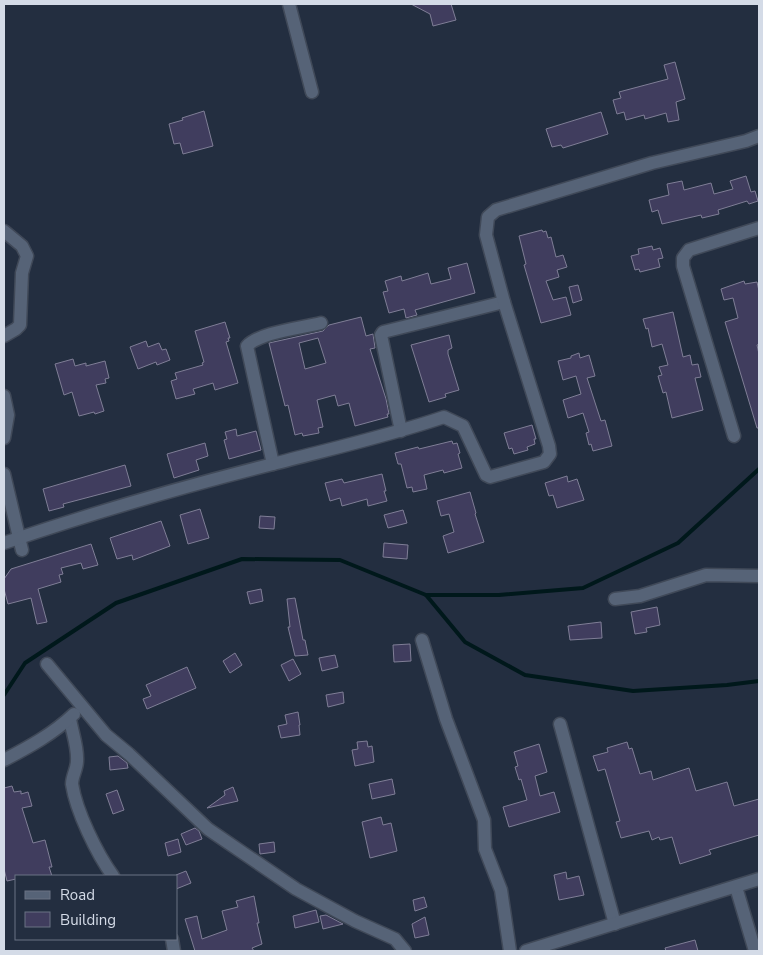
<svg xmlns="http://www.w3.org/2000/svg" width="763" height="955" font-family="'Nunito Sans',sans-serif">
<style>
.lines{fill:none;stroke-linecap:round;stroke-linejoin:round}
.stream{stroke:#00181b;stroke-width:4}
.building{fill:#403d5e;stroke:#7f7e96;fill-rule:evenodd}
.minor-casing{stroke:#404958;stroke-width:15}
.minor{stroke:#566377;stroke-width:12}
</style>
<rect width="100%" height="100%" fill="#232e40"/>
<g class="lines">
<g class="stream">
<path d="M426,595L465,642L525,675L633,691L727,685L759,681"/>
<path d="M4,695L25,663L116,603L242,559L340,560L426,595H499L583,588L678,543L759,469"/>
</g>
</g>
<g class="building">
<path d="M411,4H451L456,20L433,26L430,14Z"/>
<path d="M675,62L685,99L676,102L679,120L668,122L666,113L645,119L644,115L626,120L624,112L617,114L613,100L621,98L619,92L668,79L664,65Z"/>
<path d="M204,111L213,146L183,154L180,143L174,144L169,124L183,120L182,118Z"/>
<path d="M601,112L608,134L563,148L561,145L552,147L546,129Z"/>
<path d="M746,176L751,192L755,191L758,201L749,204L747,201L718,210L719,214L702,218L701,215L662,224L658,210L652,212L649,200L669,195L667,184L682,181L684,190L711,183L714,194L733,189L730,181Z"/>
<path d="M542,230L543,232L546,231L548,238L551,237L556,257L563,255L567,267L557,270L559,277L546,281L553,300L566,297L571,315L541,323L524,265L526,264L519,236Z"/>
<path d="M652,246L653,250L660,248L663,258L658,259L660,267L640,272L639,269L635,270L631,256L639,254L638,249Z"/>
<path d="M467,263L475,293L415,310L417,315L406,318L404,309L389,313L383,292L388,291L385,281L401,276L402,281L428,273L431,284L451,279L448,268Z"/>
<path d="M744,281L745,284L757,282L759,291V344L757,345L759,354V428H757L725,322L738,318L733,298L724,300L721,289Z"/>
<path d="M578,285L582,300L573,303L569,287Z"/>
<path d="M673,312L683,357L690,355L692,365L698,364L701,377L695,378L703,410L672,418L666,392L663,393L658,376L662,375L659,367L668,365L662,344L652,347L648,328L646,329L643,319Z"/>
<path d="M361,317L366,336L373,334L375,348L370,349L386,399L389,414H387L388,417L355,426L349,403L338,406L335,395L317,400L323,427L318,428L319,433L303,436L302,433L295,435L288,405L285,406L269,343L323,331L329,325ZM318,338L326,363L305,369L299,343Z"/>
<path d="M225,322L230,338H228L229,341L226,342L238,383L215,390L213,383L193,389L195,394L176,399L171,381L177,379L175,373L203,365L202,363L204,362L195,331Z"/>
<path d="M449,335L452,348L448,350V354L459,390L445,394L446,397L429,402L411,345Z"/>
<path d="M146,341L148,347L159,343L162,350L166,349L170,360L157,365L156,362L138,369L130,347Z"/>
<path d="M579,353L580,358L589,355L595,376L587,378L601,421L605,420L612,446L593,451L591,444L589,445L586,433L589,432L583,413L568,418L563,400L581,394L576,376L563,380L558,361L571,358V356Z"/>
<path d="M73,359L75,366L86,363V366L105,361L109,378L105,379L106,383L96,385L104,411L95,414L94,412L79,416L72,392L64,395L55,364Z"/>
<path d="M532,425L536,439H534L535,444L527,447L528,450L514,454L512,448L509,449L504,433Z"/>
<path d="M236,429L237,436L256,431L261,450L229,459L224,440L227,439L225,432Z"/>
<path d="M452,441L453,444L457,443L460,453L458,454L462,468L444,473L443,470L424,475L427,489L413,492L412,487L407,488L401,464H398L395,453L418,447L419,449Z"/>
<path d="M205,443L208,456L196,460L199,470L174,478L167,454Z"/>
<path d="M125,465L131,486L63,504L64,507L49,511L43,489Z"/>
<path d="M382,474L386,491H384L387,501L368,506L367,499L342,506L340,498L330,501L325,483L342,479L344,483Z"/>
<path d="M567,476L568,482L577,479L584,500L557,508L553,495L549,496L545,483Z"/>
<path d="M470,492L476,513L475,514L484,542L448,553L443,536L454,532L449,514L441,516L437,501Z"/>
<path d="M200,509L209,538L188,544L180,515Z"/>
<path d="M403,510L407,523L388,528L384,515Z"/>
<path d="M260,516L275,517L274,529L259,528Z"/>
<path d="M161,521L170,546L133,560L132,555L117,559L110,538Z"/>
<path d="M384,543L408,545L407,559L383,557Z"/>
<path d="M91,544L98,565L83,569L81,563L61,568L63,574L59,575L61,582L38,589L47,622L37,624L31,598L8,604L4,589V579L11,569Z"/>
<path d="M261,589L263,601L250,604L247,592Z"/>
<path d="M295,598L303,640H305L308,655L295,656L288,627H290L287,599Z"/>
<path d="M657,607L660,625L646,628L647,632L635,634L631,612Z"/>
<path d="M601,622L602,638L570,640L568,626Z"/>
<path d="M410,644L411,661L394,662L393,645Z"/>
<path d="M235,653L242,665L230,673L223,661Z"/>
<path d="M335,655L338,667L322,671L319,658Z"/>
<path d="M293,659L301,674L289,681L281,665Z"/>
<path d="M187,667L196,688L147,709L143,699L151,696L146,685Z"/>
<path d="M343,692L344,703L328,707L326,695Z"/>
<path d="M298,712L300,725H299L300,735L281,738L278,726L287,724L285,715Z"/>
<path d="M367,741L368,747L372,746L374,762L355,766L352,750L358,749L357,742Z"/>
<path d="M627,742L629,749L632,748L640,774L651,771L653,780L689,768L696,791L727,782L734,806L759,799V835L709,850L711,854L680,864L672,837L660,840L659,837L652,840L649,831L621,838L616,822L620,821L605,769L598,771L593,756L608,752L607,748Z"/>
<path d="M539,744L547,772L535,776L540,796L554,792L560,812L509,827L503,807L527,800L521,779L519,780L515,767L518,766L514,752Z"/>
<path d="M118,756L127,763L128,768L110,770L109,757Z"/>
<path d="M392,779L395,794L372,799L369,784Z"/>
<path d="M12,786L14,792L21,791V794L28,792L32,806L22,808L33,843L45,840L52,867H49L52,876H16V879L7,881L4,869V788Z"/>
<path d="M233,787L238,801L207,808L225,795L224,791Z"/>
<path d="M117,790L124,810L113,814L106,794Z"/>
<path d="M381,817L383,825L391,823L397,851L370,858L362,822Z"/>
<path d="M195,828L199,831L202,839L186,845L181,834Z"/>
<path d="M178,839L181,852L168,856L165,843Z"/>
<path d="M274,842L275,852L260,854L259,844Z"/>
<path d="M186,871L191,883L176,889V875Z"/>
<path d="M566,872L567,879L579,876L584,895L559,900L554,875Z"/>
<path d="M254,896L259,923H257L262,944L252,948L254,951H195L185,919L197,916L202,939L227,930L222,911L238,907L236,901Z"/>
<path d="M424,897L427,907L415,911L413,900Z"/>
<path d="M316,910L319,922L295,928L293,916Z"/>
<path d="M326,915L343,924L323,929L320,916Z"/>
<path d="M425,917L429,935L415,938L412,924Z"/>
<path d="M695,940L698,951H666L665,948Z"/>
</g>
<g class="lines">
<defs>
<g id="minor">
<path d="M289,4L312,92"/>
<path d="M4,231L22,246L27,256L22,273L20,325L16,329L4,336"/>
<path d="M4,396L8,415L4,438"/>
<path d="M401,431L381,335L383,332L504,302"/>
<path d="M734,436L683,266V258L689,250L759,228"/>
<path d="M273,464L247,346C260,332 302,328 321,323"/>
<path d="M4,474L22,550"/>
<path d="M4,543C92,513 182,487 273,464C330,449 388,436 444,417L463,426L486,475L490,477L544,462L550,454L549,446L504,302L486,235L488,217L496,210L652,163L746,141L759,136"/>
<path d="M615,599L640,596L706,575L759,576"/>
<path d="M422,640L446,719L484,820L485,849L501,890L510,951"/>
<path d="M47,664L106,735L129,754L208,829L296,889L355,921L395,939L405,951"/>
<path d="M70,719C72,732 78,747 77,761C77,769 72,776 72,784C76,811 97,854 113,876"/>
<path d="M560,724L615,924"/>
<path d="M4,760C29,747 53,734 74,714"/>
<path d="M736,887L755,951"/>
<path d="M172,939L174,951"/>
<path d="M526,951L759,879"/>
</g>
</defs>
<use href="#minor" class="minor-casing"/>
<use href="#minor" class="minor"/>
</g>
<rect width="763" height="955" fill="none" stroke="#d4dbe7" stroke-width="10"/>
<rect x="15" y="875" width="162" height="65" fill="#232e40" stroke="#6a7383"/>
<rect x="25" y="891" width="25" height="8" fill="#566377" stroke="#6a7383"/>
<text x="60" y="900" font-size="15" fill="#d4dbe7">Road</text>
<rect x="25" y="912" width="25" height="15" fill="#403d5e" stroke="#6a7383"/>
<text x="60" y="925" font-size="15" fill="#d4dbe7">Building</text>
</svg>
